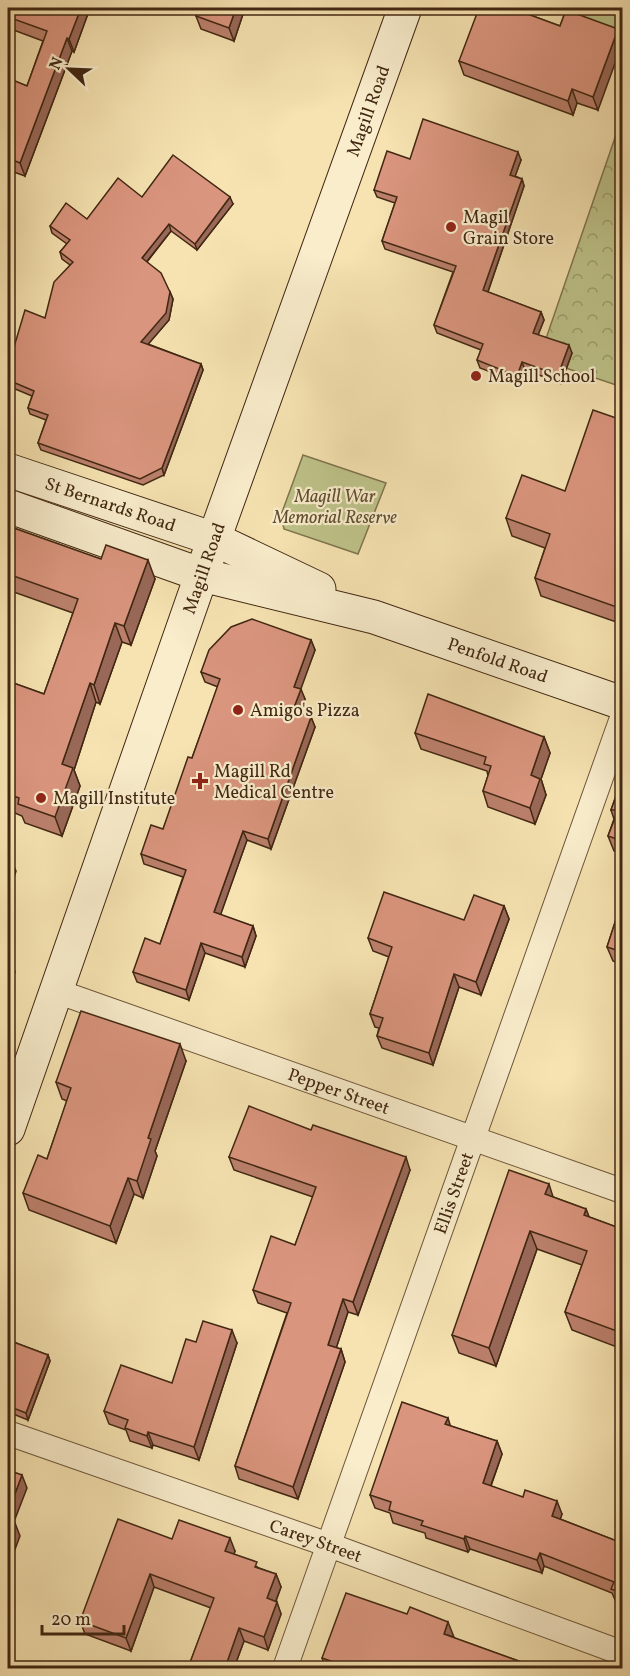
<svg xmlns="http://www.w3.org/2000/svg" width="630" height="1676" font-family="Vollkorn,serif">
<style>
.park{fill:url(#park-crowns);stroke:#80754e;stroke-width:1.5}
.garden{fill:#bec38a;stroke:#80754e;stroke-width:1.5}
.lines{fill:none;stroke-linecap:round;stroke-linejoin:round}
.street-casing{stroke:#6e563a;stroke-width:26}
.secondary-casing{stroke:#412712;stroke-width:35}
.street{stroke:#f9edcc;stroke-width:24}
.secondary{stroke:#f9edcc;stroke-width:33}
.wall{fill:#bb806c;stroke:#412712;stroke-width:1.5}
.shaded-wall{fill:#996858;stroke:#412712;stroke-width:1.5}
.building{fill:#da957e;stroke:#412712;stroke-width:1.5}
.poi-dot{fill:#8f2418;stroke:#f9edcc;stroke-width:2}
.labels{text-anchor:middle;stroke-width:4.5;stroke-linejoin:round;paint-order:stroke}
.street-label{font-size:18px;fill:#412712;stroke:#f9edcc}
.poi-label{font-size:18px;fill:#412712;stroke:#f9edcc;text-anchor:start}
.park-label{font-size:18px;font-style:italic;fill:#604e30;stroke:#f9edcc}
</style>
<defs>
<pattern id="park-crowns" width="20" height="18" patternUnits="userSpaceOnUse" patternTransform="scale(1.5)"><rect width="20" height="18" fill="#bec38a"/><path d="M2 6a3 3 0 1 1 6 0M12 15a3 3 0 1 1 6 0" fill="none" stroke="#9c9e6f"/></pattern>
</defs>
<rect width="100%" height="100%" fill="#f6e3b1"/>
<filter id="stains"><feTurbulence type="fractalNoise" baseFrequency=".00333" numOctaves="4"/><feColorMatrix values="0 0 0 0 .2 0 0 0 0 .09 0 0 0 0 .02 0 0 0 .5 -.17"/></filter>
<radialGradient id="worn" r=".72"><stop offset=".6" stop-color="#630" stop-opacity="0"/><stop offset="1" stop-color="#630" stop-opacity=".3"/></radialGradient>
<path class="park" d="M622,123V387L539,359L619,126Z"/>
<g class="garden">
<path d="M550,8H622V33Z"/>
<path d="M303,455L386,483L358,554L284,529L281,515Z"/>
</g>
<g class="lines">
<defs>
<g id="street">
<path id="s1" d="M56,991L622,1191"/>
<path id="s2" d="M8,1433L329,1545L622,1653"/>
<path id="s3" d="M285,1668L622,718"/>
</g>
<g id="secondary">
<path id="s4" d="M8,470L214,539L319,589"/>
<path id="s5" d="M8,506L202,575L374,617L622,703"/>
<path id="s6" d="M8,1129L214,539L405,8"/>
</g>
</defs>
<use href="#street" class="street-casing"/>
<use href="#secondary" class="secondary-casing"/>
<use href="#street" class="street"/>
<use href="#secondary" class="secondary"/>
</g>
<g class="wall">
<path d="M8,8H90L74,52L72,51L25,176L8,170V79L27,86L43,41L8,28Z"/>
<path d="M199,8H245L234,41L201,29L196,16Z"/>
<path d="M566,10L598,110L577,103L573,115L464,75L459,61L522,12L560,26Z"/>
<path d="M410,159L521,160L515,176L522,179L524,186L488,292L541,312L544,320L538,335L572,353L561,383L525,370L520,383L480,368L477,360L481,350L437,333L434,325L453,272L385,249L382,241L395,203L377,197L374,190Z"/>
<path d="M142,197L233,204L197,250L171,231L147,262L170,292L173,299L169,320L148,344L201,364L203,370L164,475L143,485L41,450L38,443L46,420L30,414L28,408L32,396L8,386V367L45,318L70,265L62,259L60,252L67,244L52,233L50,226L87,219Z"/>
<path d="M622,420V624L541,596L535,578L545,548L512,536L506,518L565,491Z"/>
<path d="M8,526L155,579L131,645L122,642L100,704L96,702L74,770L80,786L62,836L25,823L22,816L8,810V681L44,694L73,613L8,590Z"/>
<path d="M311,640L315,650L300,689L305,699L300,713L311,717L315,727L271,849L247,840L220,915L253,926L256,936L245,967L205,953L189,1000L137,982L133,972L160,944L183,877L144,864L141,854L163,829L192,758L218,687L205,682L201,672Z"/>
<path d="M415,733L544,737L550,753L541,779L546,795L535,824L488,807L483,791L488,776L487,771L421,749Z"/>
<path d="M622,779V854L614,851L608,836L614,819L611,810Z"/>
<path d="M622,901V965L613,961L607,947Z"/>
<path d="M504,906L509,919L481,995L459,987L433,1065L382,1048L377,1036L379,1028L375,1027L370,1014L389,957L373,951L368,938L464,920Z"/>
<path d="M186,1061L155,1151L157,1156L143,1198L134,1194L116,1243L29,1210L23,1193L47,1159L67,1101L62,1099L56,1082Z"/>
<path d="M229,1157L410,1170L358,1315L348,1312L336,1348L341,1349L345,1362L298,1499L239,1479L235,1466L287,1313L258,1303L253,1290L295,1245L313,1197L234,1170Z"/>
<path d="M553,1197L586,1209L589,1217L622,1229V1349L572,1330L565,1312L582,1265L537,1249L496,1366L459,1353L452,1335Z"/>
<path d="M8,1340L48,1355L50,1361L28,1420L8,1412Z"/>
<path d="M196,1342L237,1343L199,1460L153,1445L152,1448L130,1441L126,1430L109,1424L104,1411L172,1383Z"/>
<path d="M450,1426L497,1441L502,1454L491,1486L562,1514L560,1519L622,1543V1605L616,1602L612,1593L544,1566L542,1573L470,1549L468,1552L426,1538L425,1533L393,1523L390,1513L375,1508L370,1495Z"/>
<path d="M172,1539L235,1551L234,1554L259,1568L276,1574L281,1587L276,1601L281,1614L268,1650L244,1641L234,1668H188L211,1608L154,1587L131,1651L85,1634L80,1621Z"/>
<path d="M454,1638L538,1668H326L322,1658Z"/>
</g>
<g class="shaded-wall">
<path d="M81,8H90L74,52L69,39Z"/>
<path d="M236,8H245L234,41L229,28Z"/>
<path d="M514,8H524L519,22L514,9Z"/>
<path d="M618,29L622,41V44L598,110L593,97Z"/>
<path d="M67,38L72,51L25,176L20,163Z"/>
<path d="M572,89L577,103L573,115L568,101Z"/>
<path d="M518,152L521,160L513,182L510,175Z"/>
<path d="M522,179L524,186L486,297L483,290Z"/>
<path d="M230,197L233,204L197,250L195,244Z"/>
<path d="M169,224L171,231L144,265L142,258Z"/>
<path d="M170,292L173,299L169,320L144,349L141,342Z"/>
<path d="M541,312L544,320L536,340L533,333Z"/>
<path d="M569,345L572,353L561,383L558,375Z"/>
<path d="M522,362L525,370L520,383L517,376Z"/>
<path d="M201,364L203,370L164,475L162,468Z"/>
<path d="M148,560L155,579L131,645L124,626Z"/>
<path d="M115,623L122,642L100,704L94,685Z"/>
<path d="M311,640L315,650L298,697L294,687Z"/>
<path d="M90,683L96,702L74,770L80,786L62,836L55,817L62,764Z"/>
<path d="M301,689L305,699L297,720L293,710Z"/>
<path d="M311,717L315,727L271,849L268,839Z"/>
<path d="M544,737L550,753L541,779L546,795L535,824L530,808L531,775Z"/>
<path d="M243,831L247,840L218,922L214,912Z"/>
<path d="M13,864L16,871L8,897V882Z"/>
<path d="M504,906L509,919L481,995L476,982Z"/>
<path d="M253,926L256,936L245,967L242,957Z"/>
<path d="M201,943L205,953L189,1000L186,990Z"/>
<path d="M10,957L15,972L8,994V963Z"/>
<path d="M454,974L459,987L433,1065L429,1053Z"/>
<path d="M180,1044L186,1061L155,1151L157,1156L143,1198L137,1181L148,1138Z"/>
<path d="M406,1157L410,1170L358,1315L353,1302Z"/>
<path d="M128,1178L134,1194L116,1243L110,1226Z"/>
<path d="M549,1184L555,1203L545,1194Z"/>
<path d="M586,1209L593,1227L584,1215Z"/>
<path d="M530,1231L537,1249L496,1366L489,1348Z"/>
<path d="M343,1299L348,1312L333,1358L328,1345Z"/>
<path d="M232,1330L237,1343L199,1460L194,1447Z"/>
<path d="M341,1349L345,1362L298,1499L293,1487Z"/>
<path d="M48,1355L50,1361L28,1420L26,1413Z"/>
<path d="M448,1418L452,1431L445,1424Z"/>
<path d="M148,1432L153,1445L152,1448L147,1436Z"/>
<path d="M497,1441L502,1454L487,1496L483,1483Z"/>
<path d="M22,1475L27,1488L10,1532L8,1527V1512Z"/>
<path d="M557,1501L562,1514L557,1529L552,1516Z"/>
<path d="M15,1523L20,1536L8,1568V1543Z"/>
<path d="M465,1536L470,1549L468,1552L464,1539Z"/>
<path d="M230,1538L235,1551L230,1564L225,1551Z"/>
<path d="M540,1553L544,1566L542,1573L537,1560Z"/>
<path d="M150,1574L154,1587L131,1651L126,1638Z"/>
<path d="M276,1574L281,1587L272,1611L267,1598Z"/>
<path d="M277,1602L281,1614L268,1650L264,1637Z"/>
<path d="M448,1622L454,1637L444,1634Z"/>
<path d="M239,1628L244,1641L234,1668H225Z"/>
</g>
<g class="building">
<path d="M8,8H81L69,39L67,38L20,163L8,158V78L27,86L47,31L8,17Z"/>
<path d="M199,8H236L229,28L196,16Z"/>
<path d="M479,8H514V9L560,26L566,10L618,29L593,97L572,89L568,101L459,61Z"/>
<path d="M423,119L518,152L510,175L522,179L483,290L541,312L533,333L569,345L558,375L522,362L517,376L477,360L483,344L434,325L456,266L382,241L397,197L374,190L387,151L410,159Z"/>
<path d="M173,155L230,197L195,244L169,224L142,258L161,273L170,292L166,313L141,342L201,364L162,468L140,479L38,443L48,415L28,408L34,391L8,380V367L25,310L45,318L54,282L73,262L60,252L70,240L50,226L66,203L87,219L118,178L142,197Z"/>
<path d="M593,410L622,420V609L535,578L550,534L506,518L522,475L565,491Z"/>
<path d="M8,526L101,559L106,545L148,560L124,626L115,623L94,685L90,683L62,764L73,768L55,817L18,804L19,798L8,794V681L44,694L78,599L8,574Z"/>
<path d="M252,619L311,640L294,687L301,689L293,710L311,717L268,839L243,831L214,912L253,926L242,957L201,943L186,990L133,972L145,938L160,944L186,870L141,854L151,825L163,829L188,757L192,758L220,679L201,672L209,650L231,627Z"/>
<path d="M428,694L544,737L531,775L540,779L530,808L483,791L491,766L484,764L486,757L415,733Z"/>
<path d="M622,779V841L608,836L618,810H611Z"/>
<path d="M8,862L13,864L8,882Z"/>
<path d="M384,892L464,920L474,895L504,906L476,982L454,974L429,1053L377,1036L383,1018L370,1014L392,947L368,938Z"/>
<path d="M622,901V952L607,947Z"/>
<path d="M81,1011L180,1044L148,1138L151,1139L137,1181L128,1178L110,1226L23,1193L38,1155L47,1159L71,1088L56,1082Z"/>
<path d="M249,1106L311,1130L313,1125L406,1157L353,1302L343,1299L328,1345L341,1349L293,1487L235,1466L291,1303L253,1290L271,1236L295,1245L316,1187L229,1157Z"/>
<path d="M509,1170L549,1184L545,1194L586,1209L584,1215L622,1229V1333L565,1312L587,1251L530,1231L489,1348L452,1335Z"/>
<path d="M203,1321L232,1330L194,1447L148,1432L147,1436L125,1428L128,1420L104,1411L121,1365L172,1383L186,1339L196,1342Z"/>
<path d="M8,1340L48,1355L26,1413L8,1406Z"/>
<path d="M402,1402L448,1418L445,1424L497,1441L483,1483L523,1497L525,1490L557,1501L552,1516L622,1543V1593L611,1589L614,1582L540,1553L537,1560L465,1536L464,1539L421,1525L423,1521L389,1510L391,1502L370,1495Z"/>
<path d="M8,1470L22,1475L8,1512Z"/>
<path d="M118,1519L172,1539L179,1520L230,1538L225,1551L257,1562L255,1567L276,1574L267,1598L277,1602L264,1637L239,1628L225,1668H188L214,1598L150,1574L126,1638L80,1621Z"/>
<path d="M8,1520L15,1523L8,1543Z"/>
<path d="M346,1593L407,1614L410,1607L448,1622L444,1634L538,1668H379L366,1663L364,1668H351L322,1658Z"/>
<path d="M159,1662L176,1668H157Z"/>
</g>
<g class="poi-dot">
<circle cx="451" cy="227" r="6"/>
<circle cx="476" cy="376" r="6"/>
<circle cx="238" cy="710" r="6"/>
<path d="M197 772h6v6h6v6h-6v6h-6v-6h-6v-6h6z"/>
<circle cx="41" cy="798" r="6"/>
</g>
<g class="labels">
<g class="street-label">
<text dy="6" stroke="none"><textPath href="#s6" startOffset="1080">Magill Road</textPath></text>
<text dy="6" stroke="none"><textPath href="#s4" startOffset="108">St Bernards Road</textPath></text>
<text dy="6" stroke="none"><textPath href="#s6" startOffset="594">Magill Road</textPath></text>
<text dy="6" stroke="none"><textPath href="#s5" startOffset="514">Penfold Road</textPath></text>
<text dy="6" stroke="none"><textPath href="#s1" startOffset="300">Pepper Street</textPath></text>
<text dy="6" stroke="none"><textPath href="#s3" startOffset="504">Ellis Street</textPath></text>
<text dy="6" stroke="none"><textPath href="#s2" startOffset="326">Carey Street</textPath></text>
</g>
<g class="poi-label">
<text x="463" y="223">Magil<tspan x="463" dy="21">Grain Store</tspan></text>
<text x="488" y="382">Magill School</text>
<text x="250" y="716">Amigo's Pizza</text>
<text x="214" y="777">Magill Rd<tspan x="214" dy="21">Medical Centre</tspan></text>
<text x="53" y="804">Magill Institute</text>
</g>
<g class="park-label">
<text x="335" y="502">Magill War<tspan x="335" dy="21">Memorial Reserve</tspan></text>
</g>
</g>
<rect width="630" height="1676" fill="none" stroke="#f6e3b1" stroke-width="30"/>
<rect x="9" y="9" width="612" height="1658" fill="none" stroke="#412712" stroke-width="3"/>
<rect x="15" y="15" width="600" height="1646" fill="none" stroke="#412712" stroke-width="1.5"/>
<g transform="translate(69 69) rotate(293)" stroke="#f9edcc" stroke-width="4.5" paint-order="stroke">
<path d="M0-4.5L10 22L0 15L-10 22Z" fill="#412712"/>
<text y="-9" font-size="16" font-weight="bold" text-anchor="middle" fill="#412712">N</text>
</g>
<path d="M42 1625v9h82v-9" fill="none" stroke="#412712" stroke-width="3"/>
<text x="51" y="1625" font-size="18" fill="#412712" stroke="#f9edcc" stroke-width="4.5" paint-order="stroke">20 m</text>
<rect width="100%" height="100%" filter="url(#stains)"/>
<rect width="100%" height="100%" fill="url(#worn)"/>
</svg>
